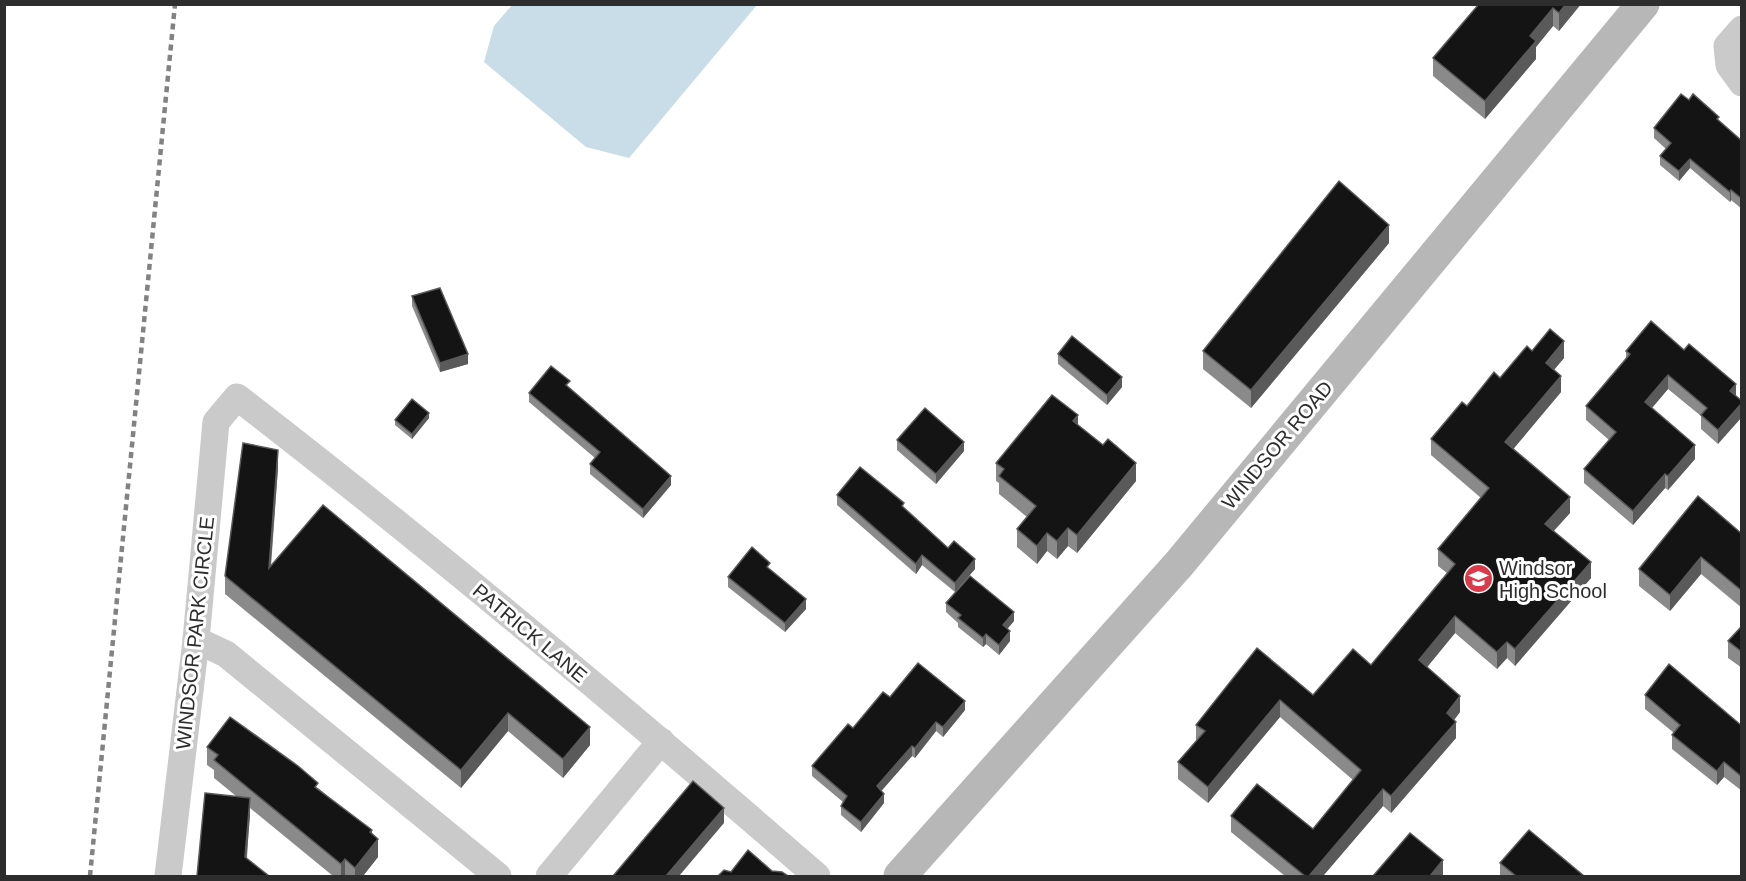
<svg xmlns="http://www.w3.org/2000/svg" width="1746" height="881" font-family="Arial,sans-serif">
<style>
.water{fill:#c9dde9}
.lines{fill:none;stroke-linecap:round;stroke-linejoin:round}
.street{stroke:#cacaca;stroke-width:27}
.secondary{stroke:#b7b7b7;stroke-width:33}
.rail{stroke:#828282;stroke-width:4.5;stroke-dasharray:6 4.5;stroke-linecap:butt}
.wall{fill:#8a8a8a}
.shaded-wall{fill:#5a5a5a}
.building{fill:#141414;stroke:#5a5a5a;stroke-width:1.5}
.labels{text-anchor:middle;stroke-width:6;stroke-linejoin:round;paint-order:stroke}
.street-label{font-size:20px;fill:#2d2d2d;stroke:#fff}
.poi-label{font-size:20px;fill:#2d2d2d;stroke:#fff;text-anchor:start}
</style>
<rect width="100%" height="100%" fill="#fff"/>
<path class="water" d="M512,5V4L757,5L629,158L586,147L484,62L494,26Z"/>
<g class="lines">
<g class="street">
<path d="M1742,29L1727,46L1729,65L1742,83"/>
<path d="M196,640L226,654L498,876"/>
<path d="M168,876L196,640L216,422L237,397C436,550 628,712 817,876"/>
<path d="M549,876L661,741"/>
</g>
<path class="secondary" d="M900,876L1179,564L1643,4"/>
<path class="rail" d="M90,876L175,4"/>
</g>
<g class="wall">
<path d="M1479,4H1581L1559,31L1553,26L1536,47V59L1485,119L1433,76V58Z"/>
<path d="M1689,100L1719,121L1742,141V209L1731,200L1730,202L1690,168L1679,181L1660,165V156L1666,149L1654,138V128Z"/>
<path d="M1389,243L1251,408L1203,369V351Z"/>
<path d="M412,296L468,364L440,372L412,306Z"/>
<path d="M1684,350L1736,384L1718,444L1701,429V416L1668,389L1652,408L1695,459L1668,490L1665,488L1633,525L1584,483V469L1609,440L1586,420V406L1626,359V351Z"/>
<path d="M1532,351L1564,358L1554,370L1561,392L1513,449L1570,513L1554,531L1591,578L1515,666L1507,658L1497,669L1455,633L1427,667L1460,712L1454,720L1456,738L1391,813L1383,806L1323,876H1285L1231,832V816L1313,829L1353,780L1280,717L1208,803L1178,779V762L1196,741V725L1257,648L1313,695L1371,665L1447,573L1438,566V549L1481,498L1431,455V439L1467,406Z"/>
<path d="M1058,354L1122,387L1107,405L1058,364Z"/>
<path d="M570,388L671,485L643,518L590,474V464L595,458L529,402V393Z"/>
<path d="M429,418L412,439L395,425V420Z"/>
<path d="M1078,425L1136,481L1077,553L1068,546L1057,559L1047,551L1037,564L1017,547V529L1027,517L999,494V483L996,481V463Z"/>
<path d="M897,440L964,451L936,484L897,450Z"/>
<path d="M278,468L271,567L590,745L563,778L508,731L461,788L225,594V576Z"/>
<path d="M837,495L904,508L948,548L975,569L955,592L922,565L916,574L837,505Z"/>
<path d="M1742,534V608L1701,574L1670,611L1639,586V569Z"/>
<path d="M770,570L806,609L785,632L728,587V577Z"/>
<path d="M946,603L1014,621L1007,629L1010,641L999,655L986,644L983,647L958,627V623L946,612Z"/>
<path d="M1742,626V668L1728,658V641Z"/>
<path d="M1645,695L1742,726V791L1724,777L1717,785L1672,749V735L1674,733L1645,709Z"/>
<path d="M890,697L965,710L943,737L936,731L915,758L912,756L881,791L884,803L861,832L841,815V806L843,802L812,776V766L853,728Z"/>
<path d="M207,747L318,788L372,834L378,857L363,876H333L250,808L247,858L197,876L236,796L214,778V770L207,765Z"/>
<path d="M1500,863L1584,876H1500Z"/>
</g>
<g class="shaded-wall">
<path d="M1566,4H1581L1559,31V13Z"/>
<path d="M1553,8V26L1536,47V59L1485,119V101L1530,36Z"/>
<path d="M1690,159V168L1679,181V171Z"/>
<path d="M1731,190V200L1730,202V192Z"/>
<path d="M1389,225V243L1251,408V390Z"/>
<path d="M1564,341V358L1546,379V363Z"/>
<path d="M468,354V364L440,372V363Z"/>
<path d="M1668,375V389L1645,416V402Z"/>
<path d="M1561,376V392L1505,459V442Z"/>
<path d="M1122,377V387L1107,405V395Z"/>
<path d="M1736,384V398L1730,391Z"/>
<path d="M1742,403V417L1718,444V430Z"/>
<path d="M429,413V418L412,439V434Z"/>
<path d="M1078,415V434L1073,421Z"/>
<path d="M964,442V451L936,484V474Z"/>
<path d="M1695,445V459L1668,490V476Z"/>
<path d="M278,450V468L269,587V568Z"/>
<path d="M1136,463V481L1077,553V535Z"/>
<path d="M1665,474V488L1633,525V511Z"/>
<path d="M671,476V485L643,518V509Z"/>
<path d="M1570,497V513L1545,540V524Z"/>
<path d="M1068,528V546L1057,559V541Z"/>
<path d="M1047,533V551L1037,564V546Z"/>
<path d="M922,555V565L916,574V564Z"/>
<path d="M1701,557V574L1670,611V595Z"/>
<path d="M975,559V569L955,592V583Z"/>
<path d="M1591,562V578L1515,666V649Z"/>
<path d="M806,599V609L785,632V623Z"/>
<path d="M1014,612V621L1003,634V625Z"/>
<path d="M1455,616V633L1419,677V660Z"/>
<path d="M1010,631V641L999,655V645Z"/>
<path d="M986,634V644L983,647V638Z"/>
<path d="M1507,642V658L1497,669V652Z"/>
<path d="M1460,696V712L1447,729V713Z"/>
<path d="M1280,700V717L1208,803V787Z"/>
<path d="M965,701V710L943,737V727Z"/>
<path d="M508,713V731L461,788V770Z"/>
<path d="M936,722V731L915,758V748Z"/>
<path d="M1456,722V738L1391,813V796Z"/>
<path d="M590,727V745L563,778V759Z"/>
<path d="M912,746V756L877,796V786Z"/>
<path d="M1724,762V777L1717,785V771Z"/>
<path d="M1383,789V806L1323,876H1309Z"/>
<path d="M884,794V803L861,832V822Z"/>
<path d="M250,798V816L245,875V857Z"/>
<path d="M724,808V823L679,876H666Z"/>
<path d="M372,830V847L378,839V857L363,876H355V868L370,832Z"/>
<path d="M345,859V876H341V864Z"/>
<path d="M1443,860V876H1430Z"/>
</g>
<g class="building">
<path d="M1479,4H1566L1559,13L1553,8L1530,36L1536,41L1485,101L1433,58Z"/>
<path d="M1681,94L1689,100L1693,94L1719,117L1717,119L1742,141V199L1731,190L1730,192L1690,159L1679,171L1660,156L1671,143L1654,128Z"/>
<path d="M1339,181L1389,225L1251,390L1203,351Z"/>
<path d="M440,288L468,354L440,363L412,296Z"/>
<path d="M1651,321L1684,350L1689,344L1736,384L1730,391L1742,401V403L1718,430L1701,415L1707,408L1668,375L1645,402L1695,445L1668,476L1665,474L1633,511L1584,469L1616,432L1586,406L1630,354L1626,351Z"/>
<path d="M1550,329L1564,341L1546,363L1561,376L1505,442L1570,497L1545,524L1591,562L1515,649L1507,642L1497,652L1455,616L1419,660L1460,696L1447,713L1456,722L1391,796L1383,789L1309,876H1305L1231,816L1257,784L1313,829L1361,770L1280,700L1208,787L1178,762L1205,731L1196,725L1257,648L1313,695L1353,649L1371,665L1455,564L1438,549L1489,488L1431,439L1462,402L1467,406L1494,372L1500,378L1527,346L1532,351Z"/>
<path d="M1072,336L1122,377L1107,395L1058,354Z"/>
<path d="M551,366L570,381L566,385L671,476L643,509L590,464L600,452L529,393Z"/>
<path d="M1052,395L1078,415L1073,421L1103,445L1108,439L1136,463L1077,535L1068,528L1057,541L1047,533L1037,546L1017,529L1036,506L999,476L1004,469L996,463Z"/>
<path d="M412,399L429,413L412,434L395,420Z"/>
<path d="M925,408L964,442L936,474L897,440Z"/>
<path d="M243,443L278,450L269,568L323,505L590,727L563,759L508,713L461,770L225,576Z"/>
<path d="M860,467L904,503L902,506L948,548L954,541L975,559L955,583L922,555L916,564L837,495Z"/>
<path d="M1698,496L1742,534V591L1701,557L1670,595L1639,569Z"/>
<path d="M752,547L770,563L767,567L806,599L785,623L728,577Z"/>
<path d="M970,576L1014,612L1003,625L1010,631L999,645L986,634L983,638L958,618L961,615L946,603Z"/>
<path d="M1742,626V652L1728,641Z"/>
<path d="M918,663L965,701L943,727L936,722L915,748L912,746L877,786L884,794L861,822L841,806L847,796L812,766L848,724L853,728L883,692L890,697Z"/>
<path d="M1669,664L1742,726V777L1724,762L1717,771L1672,735L1680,725L1645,695Z"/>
<path d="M230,717L298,766L318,783L315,787L372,830L370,832L378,839L355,868L345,859L341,864L214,760L218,755L207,747Z"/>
<path d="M693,781L724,808L666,876H613Z"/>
<path d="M205,793L250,798L245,857L269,876H197Z"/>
<path d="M1529,830L1584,876H1516L1500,863Z"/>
<path d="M1410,833L1443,860L1430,876H1373Z"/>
<path d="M748,850L772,871L782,872L788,876H718L724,870L731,872Z"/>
</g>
<defs>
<symbol id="school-disc" viewBox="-11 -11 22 22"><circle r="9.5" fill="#d93b4b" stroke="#fff"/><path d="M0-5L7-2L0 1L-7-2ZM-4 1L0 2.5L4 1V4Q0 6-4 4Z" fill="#fff"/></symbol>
</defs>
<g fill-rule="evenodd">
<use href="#school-disc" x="1462" y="562" width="33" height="33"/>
</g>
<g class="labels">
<g class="street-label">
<text transform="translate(1277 445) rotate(-50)" y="7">WINDSOR ROAD</text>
<text transform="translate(195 633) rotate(-84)" y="7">WINDSOR PARK CIRCLE</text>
<text transform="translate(530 633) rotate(40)" y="7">PATRICK LANE</text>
</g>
<g class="poi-label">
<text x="1499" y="575">Windsor<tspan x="1499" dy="23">High School</tspan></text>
</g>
</g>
<rect width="1746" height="881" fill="none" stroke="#2d2d2d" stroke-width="12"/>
</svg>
